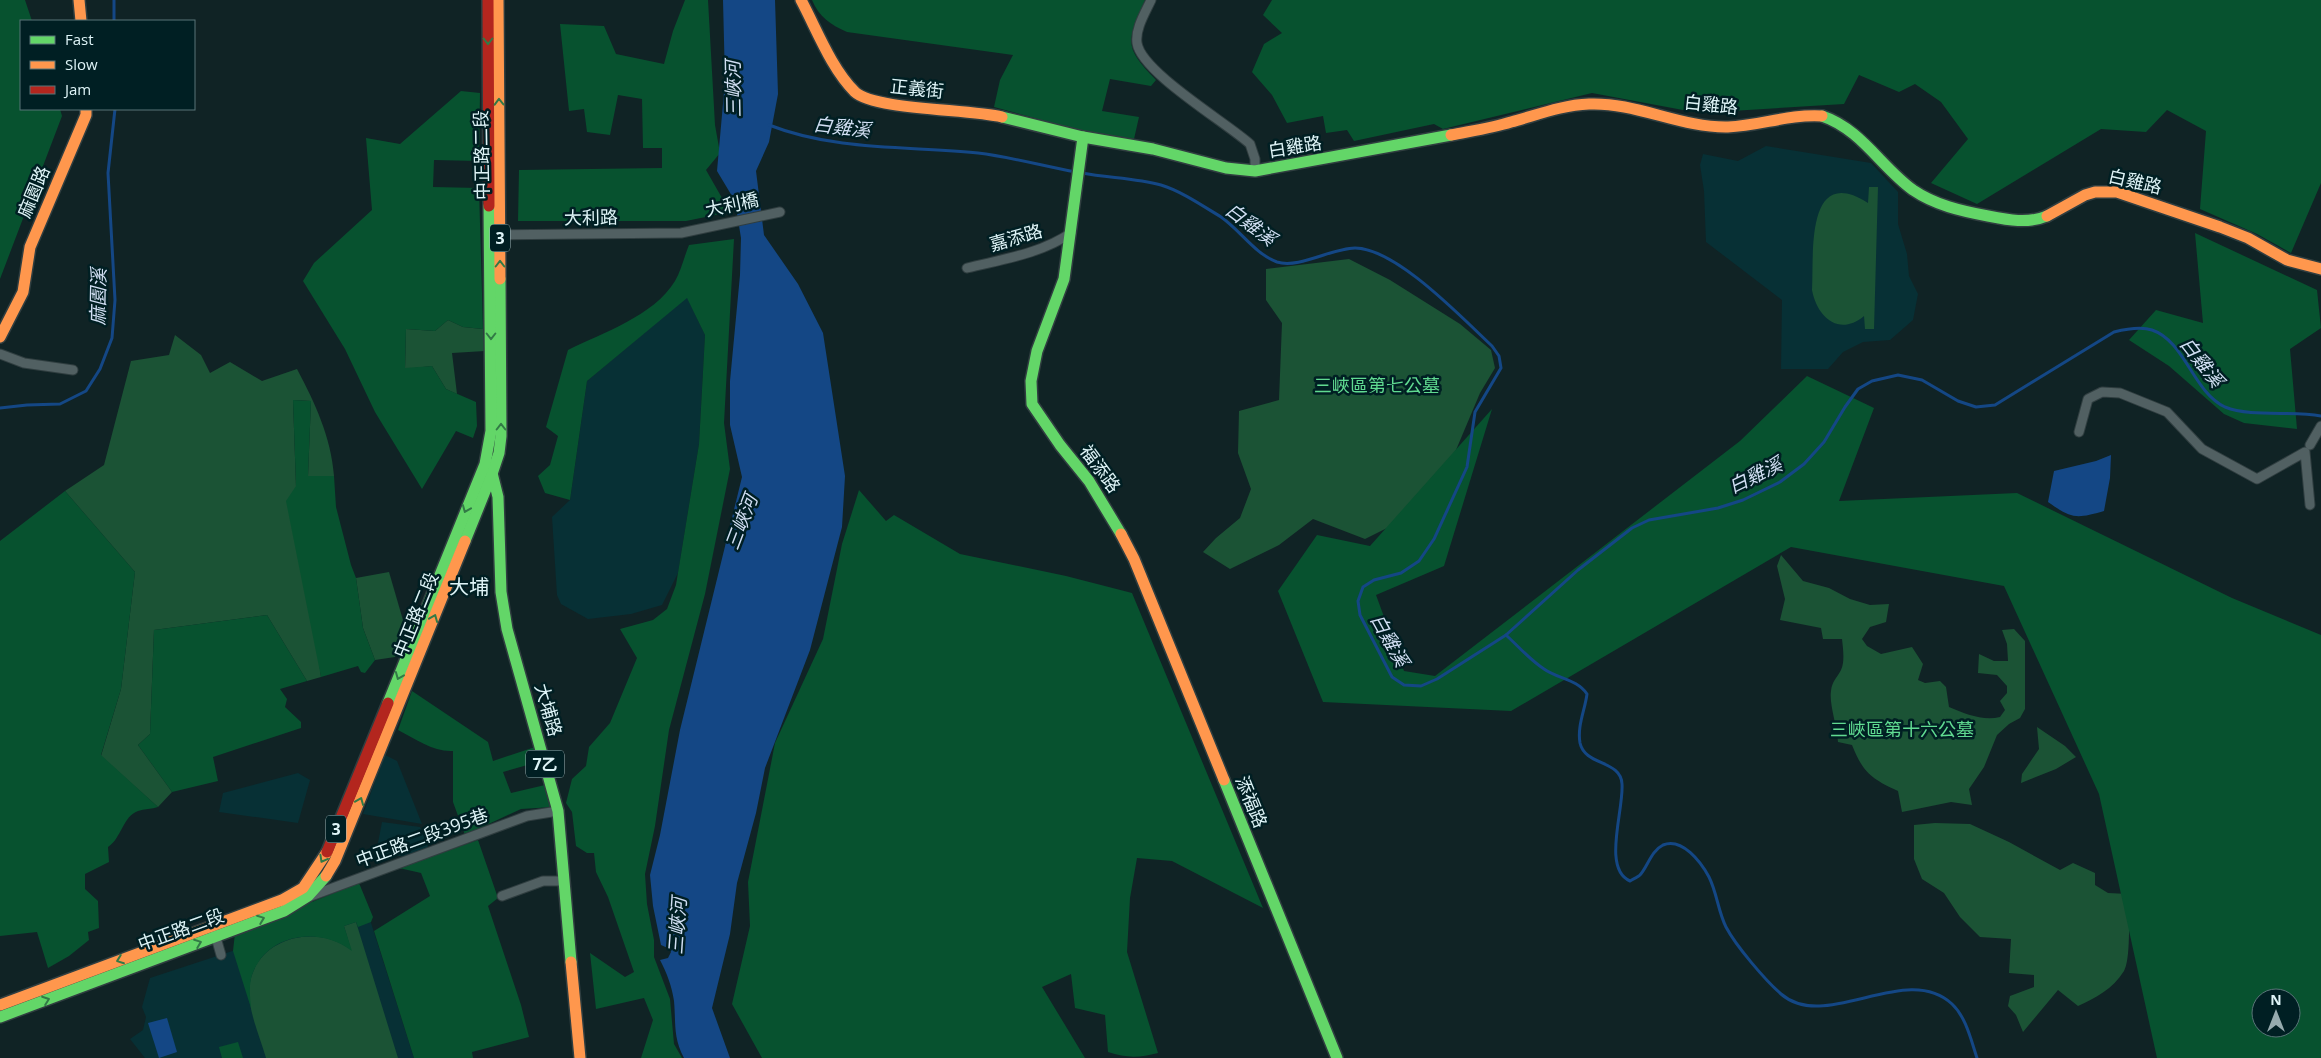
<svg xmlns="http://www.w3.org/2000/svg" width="2321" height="1058" font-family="'Open Sans','Noto Sans TC',sans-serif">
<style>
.built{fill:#073035}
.green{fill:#1b5335}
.forest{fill:#07522f;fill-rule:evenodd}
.water{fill:#144785}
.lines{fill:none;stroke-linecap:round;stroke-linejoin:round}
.stream{stroke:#144785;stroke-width:3}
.street-casing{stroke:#303e40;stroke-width:11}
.fast-casing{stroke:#303e40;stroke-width:14}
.slow-casing{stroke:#303e40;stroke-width:14}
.jam-casing{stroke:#303e40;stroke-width:14}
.street{stroke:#516062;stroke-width:9}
.fast{stroke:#63d668;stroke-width:11}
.slow{stroke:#ff974d;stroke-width:11}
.jam{stroke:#b3261e;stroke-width:11}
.oneway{stroke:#327a46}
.labels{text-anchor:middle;stroke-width:5;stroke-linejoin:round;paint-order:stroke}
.shield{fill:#001f23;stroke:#9bb4b7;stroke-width:1}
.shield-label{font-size:16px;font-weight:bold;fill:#def4f7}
.street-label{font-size:18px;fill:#def4f7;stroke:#001f23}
.park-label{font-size:18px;fill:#60db91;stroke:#001f23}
.water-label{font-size:19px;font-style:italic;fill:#d1dff3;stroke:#001f23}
.quarter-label{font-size:20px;fill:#def4f7;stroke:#001f23}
</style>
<rect width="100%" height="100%" fill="#102325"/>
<g class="built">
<path d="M1766,146L1871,163L1898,192V224L1907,254L1909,276L1918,294L1913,320L1890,340L1863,342L1843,352L1828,369H1781L1782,300L1706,242L1704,191L1700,165L1703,154L1738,161Z"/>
<path d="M687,297L705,335L699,444L678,573L662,605L631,614L588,619L561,604L557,595L552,517L570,500L587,381Z"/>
<path d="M385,755L397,761L422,824L363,814Z"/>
<path d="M298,773L310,780L298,823L219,812L223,793Z"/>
<path d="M382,822L420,827L429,849L408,857L376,853Z"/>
<path d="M366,907L414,1058H145L130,1039L143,1030L146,1017L142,1007L150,978Z"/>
</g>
<g class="green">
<path d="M1869,187H1878L1874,329H1865L1864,316C1839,337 1817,317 1812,290C1814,255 1805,163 1868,203Z"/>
<path d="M1349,259L1390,280L1460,324L1491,350L1495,368L1480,393L1456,450L1409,517L1365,539L1313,519L1279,545L1230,569L1203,552L1216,538L1240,518L1251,489L1238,453L1239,411L1279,400L1282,323L1266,300V269Z"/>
<path d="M448,320L463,327L483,329L485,351L452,353L457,394L446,389L432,366L405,369L406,329L435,331Z"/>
<path d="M175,335L201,355L210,373L230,362L262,381L297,369C315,403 331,437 334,476H308L311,401L293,400L296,486L321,677L307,681L267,615L154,630L150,734L138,745L172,792L158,807L101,756L121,689L135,572L65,491L104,465L131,361L169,355Z"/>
<path d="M1781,555L1803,581L1829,588L1850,599L1870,605L1889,604L1886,622L1870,627L1862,639L1867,646L1881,654L1912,647L1923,664L1918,680L1925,683L1940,681L1946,687L1949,707C1965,714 1983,721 2000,717L2005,710L2000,701L2007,693V686L1997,675L1978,673L1979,654L1994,661H2008L2007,644L2002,630L2014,629L2025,641V709L2020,718L2009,724L1997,735L1984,767L1969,789L1972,805L1951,802L1902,812L1898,791C1872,779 1863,773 1852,745L1838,742C1837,726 1829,704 1831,691C1832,681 1837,678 1841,670C1845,662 1843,648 1842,639H1823L1821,628L1780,620L1785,599L1777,566Z"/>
<path d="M389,572L407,634L395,657L375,660L363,628L356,578Z"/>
<path d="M2037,727L2065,746L2076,757L2056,769L2021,783L2022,774L2039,749Z"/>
<path d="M1935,823L1970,824L2009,842L2060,870L2073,863L2095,873V885L2108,893L2128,894C2129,910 2131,959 2124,971C2113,989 2095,998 2078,1006L2058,990L2023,1032L2016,1015L2008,1006L2010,996L2034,987V975L2009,973L2011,939L1980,937L1960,917L1944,893L1922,879L1914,859V825Z"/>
<path d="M356,922L398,1058H266C260,1037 249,1013 249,991C251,939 315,922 351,950L344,926Z"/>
</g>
<g class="forest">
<path d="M0,0H25L32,21H21V109H60L62,116L0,279Z"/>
<path d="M685,0H708L715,125L720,153L706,170L730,212L686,221H518L519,170L662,168V148H643L642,99L618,95L610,135L587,132L584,109L569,111L560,24L604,26L616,54L664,64L673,31Z"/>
<path d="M812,0H1145C1128,42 1122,45 1156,80L1151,86L1110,79L1102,111L1139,117L1134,139L1085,132L994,107L1000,80L1013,55L847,32C831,25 819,17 812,0Z"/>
<path d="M1272,0H2321V183L2291,253L2257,234L2200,209L2206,131L2167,110L2146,132L2101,129L1977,204L1931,183L1968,139L1941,102L1915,84L1899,92L1859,75L1844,104L1699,113L1592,93L1443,129L1434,124L1354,141L1347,130L1326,133L1323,116L1287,123L1272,95L1252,72L1264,44L1282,33L1263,15Z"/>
<path d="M461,91L480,93L479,161L434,160L433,187L479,188L483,329L463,327L448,320L435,331L406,329L405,368L432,366L446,389L476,402L477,426L473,438L456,431L422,489L375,412L345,349L303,281L314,263L372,210L366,138L400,144Z"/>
<path d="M2195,233L2317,290L2321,328L2290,349L2297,429L2244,423L2224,414L2169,366L2129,340L2156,310L2203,323Z"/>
<path d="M734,239L724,423L730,469L705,594L669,730L655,826L645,874L647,904L654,940V957L670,999L674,1044L682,1058H641L653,1020L644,998L596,1009L590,953L625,977L634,972L608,897L596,872L594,853H587L576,846L572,812L566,803L572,779L586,766L589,747L610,723L637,658L620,629L653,620L667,609L676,585L699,444L705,335L687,298L587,381L570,500L545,493L538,476L550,465L558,436L546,427L568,350C602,333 654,316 675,281C681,271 684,257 689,245Z"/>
<path d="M1807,376L1874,408L1839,501L2017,493L2232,598L2321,635V1058H2157L2099,794L2004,586L1791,547L1511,711L1323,702L1278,591L1317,535L1370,546L1492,409L1444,566L1376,595L1404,671L1435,676L1740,441ZM2261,998H2291V1028H2261Z"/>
<path d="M293,400L311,401L308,476H334L336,507L351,565L356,578L363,628L375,660L365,673L361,672L358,666L321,677L286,501L296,486Z"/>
<path d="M859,490L886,521L894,515L960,554L1066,576L1132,593L1263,908L1172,861L1137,858L1130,898L1127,952L1158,1053C1139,1058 1126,1058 1108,1052L1105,1015L1075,1008L1071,974L1042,987L1085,1058H762L732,1004L750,926L748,882L775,743L823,639L842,544Z"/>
<path d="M65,491L135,572L121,689L101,755L158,807C152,809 144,809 138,811C123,816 121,839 108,847L109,862L85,874V889L98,901L99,928L88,932L89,940L69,956L48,968L37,932L0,936V541Z"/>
<path d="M267,615L307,681L280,689L287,699L285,707L301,722V728L213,757L218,781L172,792L138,745L150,734L154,630Z"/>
<path d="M412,691L488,742L493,761L535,747L538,762L503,772L511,793L545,785L553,807L521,809L465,835L453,802V751C433,752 416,739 398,730Z"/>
<path d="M478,840L498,898L488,906L521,1005L529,1037L472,1052L473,1058H414L374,931L430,896L421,873L399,868Z"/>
<path d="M359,883L373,917L371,922L358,927L356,922L344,926L352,951C322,927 271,932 254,970C248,982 250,996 251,1008L233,951L235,933Z"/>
<path d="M238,1042L243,1058H222L219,1047Z"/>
</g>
<g class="water">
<path d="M723,0H775L778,94L769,142L756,171L764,235L798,284L823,333L845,476L842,527L810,650L765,768L756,813L737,883L730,934L712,1008L730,1058H684C673,1037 676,1024 674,1001C672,987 667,973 660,960L668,958L671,952L670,949L661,945L653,906L650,875L660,835L680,730L742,477L730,425V381L740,275L741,238L735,201L717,171L725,81Z"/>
<path d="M2111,455L2110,478L2104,511C2076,519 2072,519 2048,502L2054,471L2096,461Z"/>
<path d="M167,1018L177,1052L159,1058L148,1023Z"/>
</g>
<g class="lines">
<g class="stream">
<path d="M114,0V21"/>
<path d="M769,125C835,151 908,146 978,153C1011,157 1043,166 1076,172"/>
<path d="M1082,173C1108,178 1135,178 1161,185C1181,191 1203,206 1221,217C1240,230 1255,254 1277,262C1299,269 1332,248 1355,248C1396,248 1462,318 1492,346L1499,356L1501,368L1475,412L1467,467L1434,539L1419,561L1401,573L1374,580L1363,587L1358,601L1360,615L1392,677L1404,685L1421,686L1437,679L1506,635L1578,570L1632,528L1649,520L1718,508L1743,500L1780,482L1804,464L1824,442L1845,407L1858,389L1872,381L1898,375L1922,380L1958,401L1976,407L1995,405L2114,332C2126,329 2140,326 2152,330C2185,341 2193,392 2225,407C2252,418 2292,410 2321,416"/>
<path d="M0,408L27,405L60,404L86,391L100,369L112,338L115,300L108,173L115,109"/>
<path d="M1506,635C1518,646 1530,660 1544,669C1558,679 1577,679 1587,694C1585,710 1577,726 1580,743C1585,766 1621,760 1622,784C1624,810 1602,869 1630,881C1633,879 1638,877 1640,875C1648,866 1651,851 1663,845C1682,837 1701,862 1709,877C1717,893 1718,911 1726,927C1736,946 1765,980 1781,994C1826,1033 1906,961 1952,1004C1966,1017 1971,1040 1977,1058"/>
</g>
<defs>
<g id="street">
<path d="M1151,0C1145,13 1135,29 1137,43C1141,72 1227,123 1250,144L1255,159V171"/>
<path d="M495,235L681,233L780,212"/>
<path d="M967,268C1003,259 1040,254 1071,233"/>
<path d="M0,354L24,363L73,370"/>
<path d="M2079,432L2088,399L2102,392L2120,393L2167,412L2202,449L2257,479L2305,452L2310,505"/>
<path d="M2310,445L2321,426"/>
<path d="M311,896L527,816L558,811"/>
<path d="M502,896L543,881H564"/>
<path d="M215,934L221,955"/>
</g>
<g id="fast">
<path d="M1822,116C1861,129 1881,167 1913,190C1935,205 1961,211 1988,216C2008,220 2028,224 2047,216"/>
<path d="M1002,117L1083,137L1153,149L1226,168L1255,171L1451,135"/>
<path d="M1083,137L1064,279L1037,351L1031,381L1032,404L1060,445L1089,481L1121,534"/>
<path d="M492,473L498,497L501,592L507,629L558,811L571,962"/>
<path d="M465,541L492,474L499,453L501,436L500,279"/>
<path d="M388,703L485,464L491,431L489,206"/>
<path d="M1224,780L1337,1058"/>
<path d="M0,1017L284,911L308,896L326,876"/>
</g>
<g id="slow">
<path d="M79,0L81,21"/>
<path d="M498,0L500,279"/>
<path d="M801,0C817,30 831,68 855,92C874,110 970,109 1002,117"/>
<path d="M1451,135C1471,131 1492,128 1511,122C1537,115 1562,105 1589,104C1636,102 1681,128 1728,127C1760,126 1788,114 1822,116"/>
<path d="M2047,216L2085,195L2095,192H2117L2220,227L2248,238L2287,260L2321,269"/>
<path d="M0,337L23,292L30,247L86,115V109"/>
<path d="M1121,534L1134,559L1224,780"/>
<path d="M326,876L335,861L465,541"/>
<path d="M571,962L580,1058"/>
<path d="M0,1005L282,900L303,888L327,852"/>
</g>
<g id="jam">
<path d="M488,0L489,206"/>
<path d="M327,852L388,703"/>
</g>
</defs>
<use href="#street" class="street-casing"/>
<use href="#fast" class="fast-casing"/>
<use href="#slow" class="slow-casing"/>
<use href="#jam" class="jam-casing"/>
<use href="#street" class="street"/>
<use href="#fast" class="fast"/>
<use href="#slow" class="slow"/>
<use href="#jam" class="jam"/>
</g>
<defs><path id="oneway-chevron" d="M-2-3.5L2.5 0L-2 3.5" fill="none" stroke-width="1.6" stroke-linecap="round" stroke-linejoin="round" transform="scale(1.25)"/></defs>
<g class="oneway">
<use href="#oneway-chevron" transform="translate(488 41) rotate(90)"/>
<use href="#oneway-chevron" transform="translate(499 102) rotate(-91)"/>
<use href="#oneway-chevron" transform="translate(500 264) rotate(-90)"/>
<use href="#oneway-chevron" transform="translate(491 336) rotate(90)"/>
<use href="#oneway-chevron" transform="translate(501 427) rotate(-90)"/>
<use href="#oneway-chevron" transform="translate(466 509) rotate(112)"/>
<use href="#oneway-chevron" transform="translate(434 618) rotate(-68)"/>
<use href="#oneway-chevron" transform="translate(399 676) rotate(112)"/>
<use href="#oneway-chevron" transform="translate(360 801) rotate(-68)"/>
<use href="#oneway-chevron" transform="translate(323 859) rotate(119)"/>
<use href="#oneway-chevron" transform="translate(261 919) rotate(-21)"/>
<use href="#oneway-chevron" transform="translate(198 943) rotate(-21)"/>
<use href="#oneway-chevron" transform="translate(120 960) rotate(159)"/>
<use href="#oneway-chevron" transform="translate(46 1000) rotate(-20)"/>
</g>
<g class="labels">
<g class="shield">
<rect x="490" y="224.5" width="20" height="27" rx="4"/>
<rect x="526" y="750.5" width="38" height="27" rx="4"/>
<rect x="326" y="815.5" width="20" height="27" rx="4"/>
</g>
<g class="shield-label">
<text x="500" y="244">3</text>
<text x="545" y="770">7乙</text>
<text x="336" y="835">3</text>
</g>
<g class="street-label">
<text transform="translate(917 89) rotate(6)" y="6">正義街</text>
<text transform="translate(1711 105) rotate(6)" y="6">白雞路</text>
<text transform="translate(1295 147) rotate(-9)" y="6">白雞路</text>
<text transform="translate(482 155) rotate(-91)" y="6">中正路二段</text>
<text transform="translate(2135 182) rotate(13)" y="6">白雞路</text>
<text transform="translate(34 192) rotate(-67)" y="6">麻園路</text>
<text transform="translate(732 205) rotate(-12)" y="6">大利橋</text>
<text transform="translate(591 218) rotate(-1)" y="6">大利路</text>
<text transform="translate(1016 238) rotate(-16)" y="6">嘉添路</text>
<text transform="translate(1100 469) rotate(54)" y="6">福添路</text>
<text transform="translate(416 615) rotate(-68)" y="6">中正路二段</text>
<text transform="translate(548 710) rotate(74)" y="6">大埔路</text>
<text transform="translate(1251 802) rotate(68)" y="6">添福路</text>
<text transform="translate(422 838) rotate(-20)" y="6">中正路二段395巷</text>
<text transform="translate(181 930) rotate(-20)" y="6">中正路二段</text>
</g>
<g class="park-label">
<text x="1377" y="392">三峽區第七公墓</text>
<text x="1902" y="736">三峽區第十六公墓</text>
</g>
<g class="water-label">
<text transform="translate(733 89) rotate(-91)" y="7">三峽河</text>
<text transform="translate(842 127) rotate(7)" y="7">白雞溪</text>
<text transform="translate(1251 224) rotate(37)" y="7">白雞溪</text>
<text transform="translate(98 297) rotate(-89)" y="7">麻園溪</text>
<text transform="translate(2202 362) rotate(52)" y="7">白雞溪</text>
<text transform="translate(1755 475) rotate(-26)" y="7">白雞溪</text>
<text transform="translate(741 522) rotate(-69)" y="7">三峽河</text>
<text transform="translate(1390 640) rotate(61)" y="7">白雞溪</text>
<text transform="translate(677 926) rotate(-86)" y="7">三峽河</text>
</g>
<g class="quarter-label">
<text x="469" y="594">大埔</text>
</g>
</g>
<rect x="20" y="20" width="175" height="90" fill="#001f23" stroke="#597478"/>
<rect x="30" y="36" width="25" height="8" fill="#63d668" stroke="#597478"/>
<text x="65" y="45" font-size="15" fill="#def4f7">Fast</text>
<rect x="30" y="61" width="25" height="8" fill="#ff974d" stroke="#597478"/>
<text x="65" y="70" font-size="15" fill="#def4f7">Slow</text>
<rect x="30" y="86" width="25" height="8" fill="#b3261e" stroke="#597478"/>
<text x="65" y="95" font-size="15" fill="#def4f7">Jam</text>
<g transform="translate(2276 1013)"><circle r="24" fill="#001f23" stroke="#597478"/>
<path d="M0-4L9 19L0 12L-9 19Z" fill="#96abae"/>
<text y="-8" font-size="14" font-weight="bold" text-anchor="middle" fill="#def4f7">N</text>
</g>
</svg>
